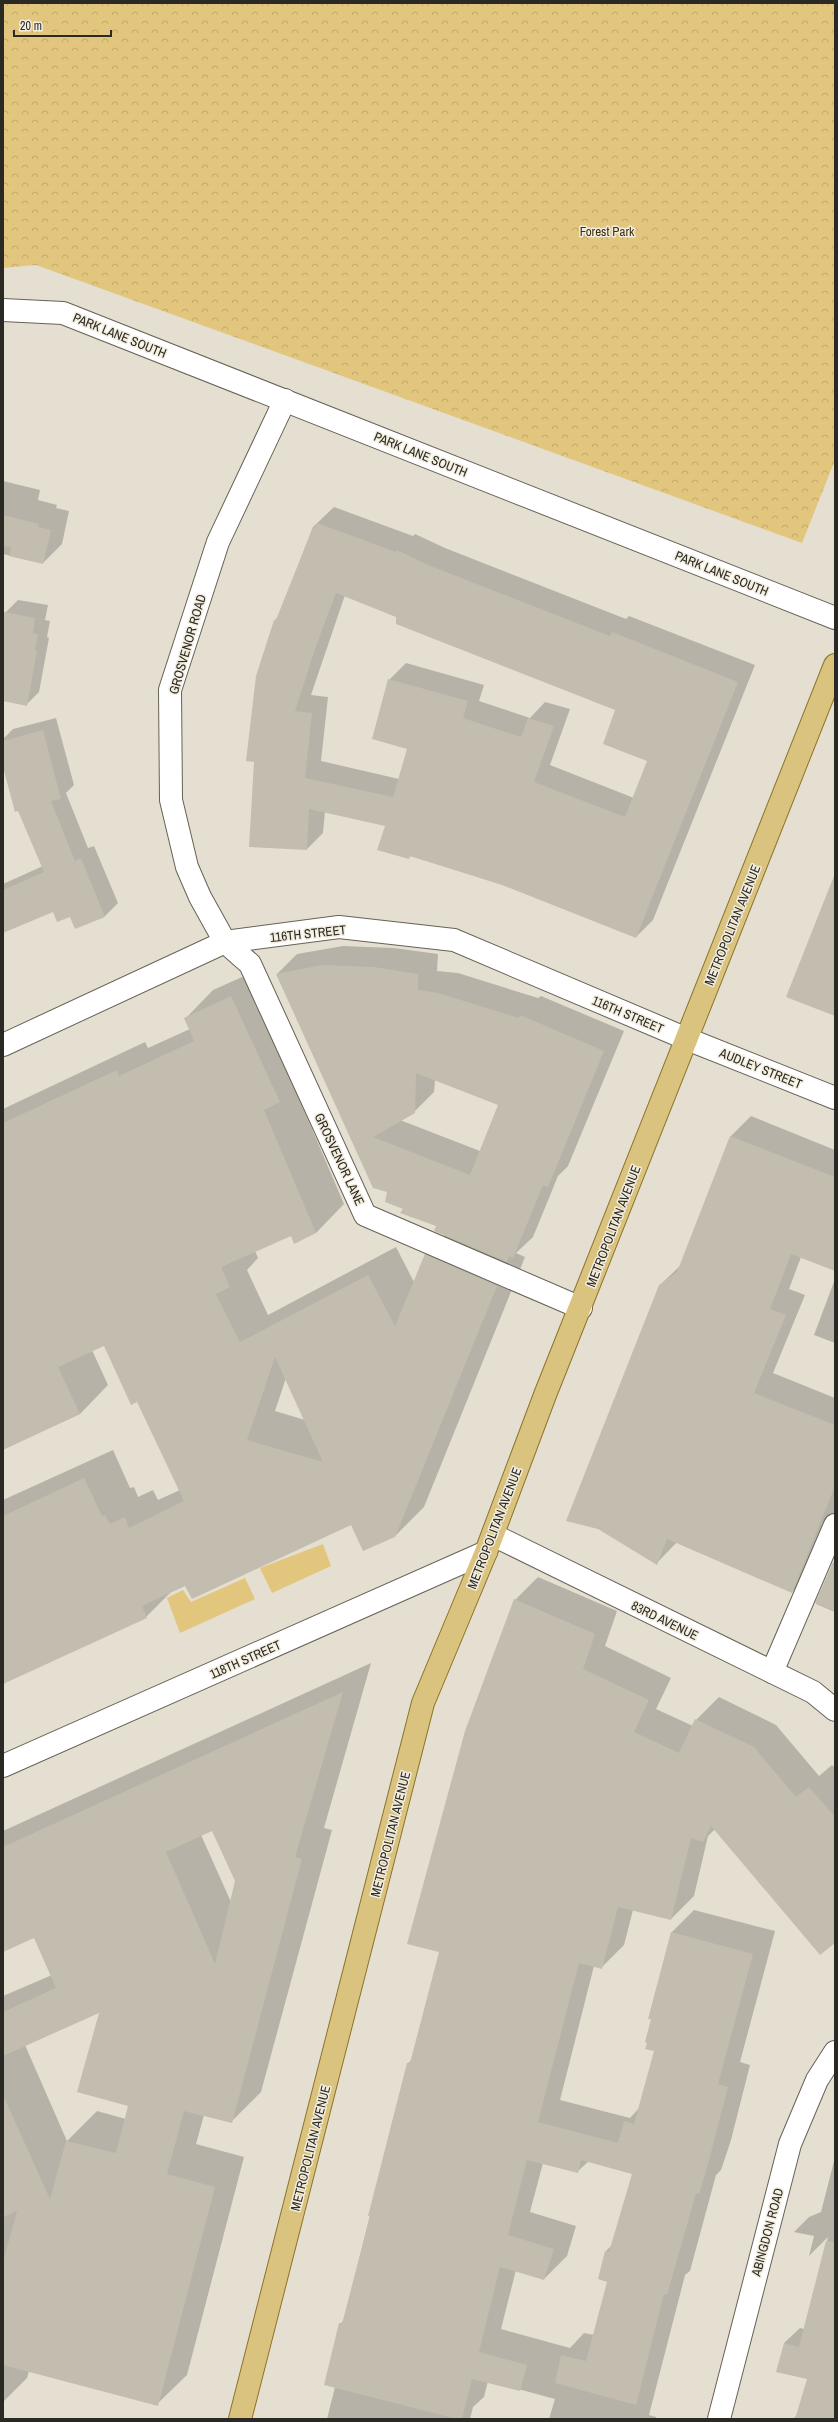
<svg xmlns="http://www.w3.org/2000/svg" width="838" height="2422" font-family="'Archivo Narrow',sans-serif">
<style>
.grass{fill:#e3c67d}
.park{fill:url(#park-crowns)}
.shadow{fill:#0003;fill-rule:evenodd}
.building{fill:#c3bdaf;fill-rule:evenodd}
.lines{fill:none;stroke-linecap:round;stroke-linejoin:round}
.minor-casing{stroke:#676256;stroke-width:24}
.major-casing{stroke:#8d7328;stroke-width:24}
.minor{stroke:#fff;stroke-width:22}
.major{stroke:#dac37f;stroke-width:22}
.labels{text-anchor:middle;stroke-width:3;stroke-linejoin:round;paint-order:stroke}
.park-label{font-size:13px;fill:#3b2f0c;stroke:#f2edde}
.street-label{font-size:13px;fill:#2b2924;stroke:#f2edde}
</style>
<defs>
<pattern id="park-crowns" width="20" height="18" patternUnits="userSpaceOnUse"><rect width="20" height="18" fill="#e3c67d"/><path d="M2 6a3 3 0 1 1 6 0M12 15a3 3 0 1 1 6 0" fill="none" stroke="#c3aa6c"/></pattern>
</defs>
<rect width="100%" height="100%" fill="#e5dfd1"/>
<g class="grass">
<path d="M323,1544L331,1566L272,1593L260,1568Z"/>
<path d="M245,1578L255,1599L180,1633L167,1598L183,1590L191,1602Z"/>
</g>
<path class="park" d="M3,3H835V460L802,543L36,265L3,268Z"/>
<g class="shadow">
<path d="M3,481L40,490L38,500L57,505L56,508L69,511L62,544L43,563L3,554Z"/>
<path d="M334,507L413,536L415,534L445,548L626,619L629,616L755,665L653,920L636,937L502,884L411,856L408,858L386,825L325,811L323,833L307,849L275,620L279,616L313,527ZM345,595L616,709L649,761L634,798L550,765L570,709L545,702L530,718L479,701L484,685L406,663L389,680L408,748L399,779L321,761L328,697L311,695Z"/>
<path d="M18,600L48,605L45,620L50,621L47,637L49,638L39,692L26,705L3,700V625L5,613Z"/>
<path d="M56,718L74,785L66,793L88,848L94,846L118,903L105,916L75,928L70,916L53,910L3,932V884L43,866L3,764V739L13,729Z"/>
<path d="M343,946L394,948L438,954L437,971L458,973L538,998L541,996L624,1031L568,1166L558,1176L533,1237L516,1253L525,1257L424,1507L395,1536L352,1524L186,1585L172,1591L146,1617L3,1682V1500L113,1450L130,1488L134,1487L138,1497L153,1490L158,1500L180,1490L137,1400L104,1344L92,1350L108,1385L80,1414L3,1449V1109L145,1042L148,1048L190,1029L185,1019L213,990L260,969L308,1073L294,1087L344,1204L316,1233L291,1235L255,1251L258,1258L247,1270L268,1315L396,1247L414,1282L425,1255L445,1235L438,1225L404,1208L389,1191L277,974L297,954ZM435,1080L500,1105L480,1151L400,1120L414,1112L434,1092ZM286,1378L305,1420L275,1411Z"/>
<path d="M751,1116L835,1150V1270L801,1257L789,1289L805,1295L773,1373L835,1398V1514L812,1572L792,1592L677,1542L657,1563L660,1285L681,1265L731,1136Z"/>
<path d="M835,1279V1343L814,1335Z"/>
<path d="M835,1561V1612L816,1604Z"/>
<path d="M538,1577L617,1611L605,1646L671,1678L656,1709L693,1726L696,1720L719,1697L776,1725L819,1776L832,1765L835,1768V1941L715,1829L708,1836L694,1896L671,1919L633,1910L624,1945L601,1968L594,1966L560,2100L630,2118L640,2107L655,2051L672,1932L694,1910L775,1931L740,2062L750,2065L731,2140L721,2170L716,2175L690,2271L685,2275L649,2415L656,2417V2419H549L555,2399L488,2381L484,2397L473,2407L470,2419H327L335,2387L340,2324L344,2320L408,2063L413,2059L440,1951L515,1600ZM589,2161L633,2174L612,2245L606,2251L608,2281L594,2335L584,2333L570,2348L501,2329L516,2270L544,2279L567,2256L576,2226L530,2212L543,2163L578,2171Z"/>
<path d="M371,1663L324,1828L332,1830L261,2092L231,2122L204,2115L196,2144L244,2157L187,2375L157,2404L29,2371L27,2378L3,2402V1996L52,1975L35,1936L3,1947V1831ZM213,1829L236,1881L231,1902L201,1835ZM100,2011L130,2106L126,2119L97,2111L67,2141L25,2045Z"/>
<path d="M834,2161L835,2419H793L797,2415L808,2379L784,2343L800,2328L804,2329L828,2237L809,2256L814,2236L794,2232L809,2217L821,2212Z"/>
</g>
<g class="building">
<path d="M3,515L39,524L38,527L51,530L43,564L9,556L11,547L3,546Z"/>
<path d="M317,523L396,552L397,550L428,565L610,636L612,632L738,682L636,938L502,885L410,856L409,859L377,850L385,826L309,809L307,850L249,847L254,762L246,761L256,676L274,620H276L313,527L315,528ZM336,593L396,617V624L615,710L603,744L647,761L625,817L534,782L554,726L528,718L521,737L463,718L468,701L388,679L372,739L407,749L393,797L305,778L312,713L295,711L316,646Z"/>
<path d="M3,612L35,618L33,633L38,634L35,650L37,651L27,706L3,701Z"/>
<path d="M43,730L61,799L51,801L75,861L81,858L105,917L75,929L70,917L57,922L53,912L3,933V890L44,872L18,811L15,812L3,767V741Z"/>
<path d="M834,876L835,877V1016L786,997Z"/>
<path d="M322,965L374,967L418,974V990L438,993L519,1018L520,1015L604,1051L548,1187L543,1185L513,1258L509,1256L507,1262L434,1231L436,1226L400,1213L403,1209L385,1202L387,1192L373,1188L276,974ZM416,1073L498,1105L470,1175L373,1137L415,1113Z"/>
<path d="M231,996L280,1102L264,1110L316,1233L294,1244L291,1236L221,1267L230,1287L216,1294L240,1342L368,1275L395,1326L425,1254L497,1286L395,1537L363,1551L351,1525L192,1599L185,1586L142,1606L147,1618L3,1684V1516L84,1478L102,1516L105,1515L110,1524L125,1517L129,1528L184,1501L137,1402L131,1405L104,1346L58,1367L80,1414L3,1450V1123L117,1070L119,1076L194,1041L184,1018ZM275,1357L323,1462L247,1440Z"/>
<path d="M730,1136L835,1177V1271L791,1254L770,1309L786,1315L754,1393L835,1425V1486L792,1593L667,1539L657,1565L598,1529L566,1521L659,1285L677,1272Z"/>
<path d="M833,1562L835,1563V1611L815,1603Z"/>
<path d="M514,1599L595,1634L583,1669L649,1700L634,1732L679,1753L695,1719L754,1747L796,1797L809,1787L835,1817V1943L820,1955L711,1826L703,1842L691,1838L671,1920L618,1907L602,1969L579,1963L538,2122L618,2143L624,2121L634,2124L654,2051L645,2049L647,2043L645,2042L651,2019H648L671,1932L753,1954L718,2084L728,2087L708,2164L699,2194L696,2193L667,2295L664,2294L636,2405L555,2383L561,2355L586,2361L607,2282L598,2279L605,2251L609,2252L632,2174L581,2160L578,2173L527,2160L508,2235L554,2249L544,2280L500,2267L479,2352L527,2365L520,2391L472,2379L462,2419H457L324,2385L339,2323L342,2324L370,2216H368L407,2063H410L439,1952L407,1944L465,1731Z"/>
<path d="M343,1692L295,1857L302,1859L232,2123L184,2111L167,2174L215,2187L158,2406L3,2365V2262L17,2211L3,2217V2095L50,2199L66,2141L116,2153L128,2106L77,2092L99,2013L3,2056V2012L56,1988L34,1938L3,1952V1847ZM212,1831L235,1881L215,1964L166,1852Z"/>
<path d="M826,2241L835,2242V2419H795L807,2379L776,2372L784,2343L799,2347Z"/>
</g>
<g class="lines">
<defs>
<g id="minor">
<path d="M3,310L63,313L835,618"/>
<path d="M285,400L218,542L170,690L171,800L187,867L200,897L225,942L250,964L365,1215L581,1308"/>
<path d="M3,1045L225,942L339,927L454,940L687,1039L835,1098"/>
<path d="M493,1535L813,1692L835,1710"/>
<path d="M772,1672L835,1525"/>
<path d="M3,1766L486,1552"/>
<path d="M719,2419L790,2144L817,2080L835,2052"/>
</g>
<path id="major" d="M240,2419L423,1703L486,1552L545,1395L835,665"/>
</defs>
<use href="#minor" class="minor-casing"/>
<use href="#major" class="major-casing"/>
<use href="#minor" class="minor"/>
<use href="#major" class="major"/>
</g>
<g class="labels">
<g class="park-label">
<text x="607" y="236">Forest Park</text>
</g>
<g class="street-label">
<text transform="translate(120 335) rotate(22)" y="5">PARK LANE SOUTH</text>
<text transform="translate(421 454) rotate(22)" y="5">PARK LANE SOUTH</text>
<text transform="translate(722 573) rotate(22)" y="5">PARK LANE SOUTH</text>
<text transform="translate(187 644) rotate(-74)" y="5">GROSVENOR ROAD</text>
<text transform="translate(732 925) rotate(-68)" y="5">METROPOLITAN AVENUE</text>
<text transform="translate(308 933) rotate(-6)" y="5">116TH STREET</text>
<text transform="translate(628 1014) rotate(23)" y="5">116TH STREET</text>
<text transform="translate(761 1068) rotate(22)" y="5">AUDLEY STREET</text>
<text transform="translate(340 1159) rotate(65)" y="5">GROSVENOR LANE</text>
<text transform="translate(613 1226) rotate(-69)" y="5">METROPOLITAN AVENUE</text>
<text transform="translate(494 1528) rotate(-69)" y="5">METROPOLITAN AVENUE</text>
<text transform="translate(665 1620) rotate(26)" y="5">83RD AVENUE</text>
<text transform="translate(245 1659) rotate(-24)" y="5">118TH STREET</text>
<text transform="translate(390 1834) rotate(-76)" y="5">METROPOLITAN AVENUE</text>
<text transform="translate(310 2148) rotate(-76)" y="5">METROPOLITAN AVENUE</text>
<text transform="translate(767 2232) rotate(-75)" y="5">ABINGDON ROAD</text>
</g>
</g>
<rect width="838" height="2422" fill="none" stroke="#2b2924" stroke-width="8"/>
<path d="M14 30v6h97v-6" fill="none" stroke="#2b2924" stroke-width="2"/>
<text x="20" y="30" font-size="12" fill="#2b2924" stroke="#f2edde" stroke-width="3" paint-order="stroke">20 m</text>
</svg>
